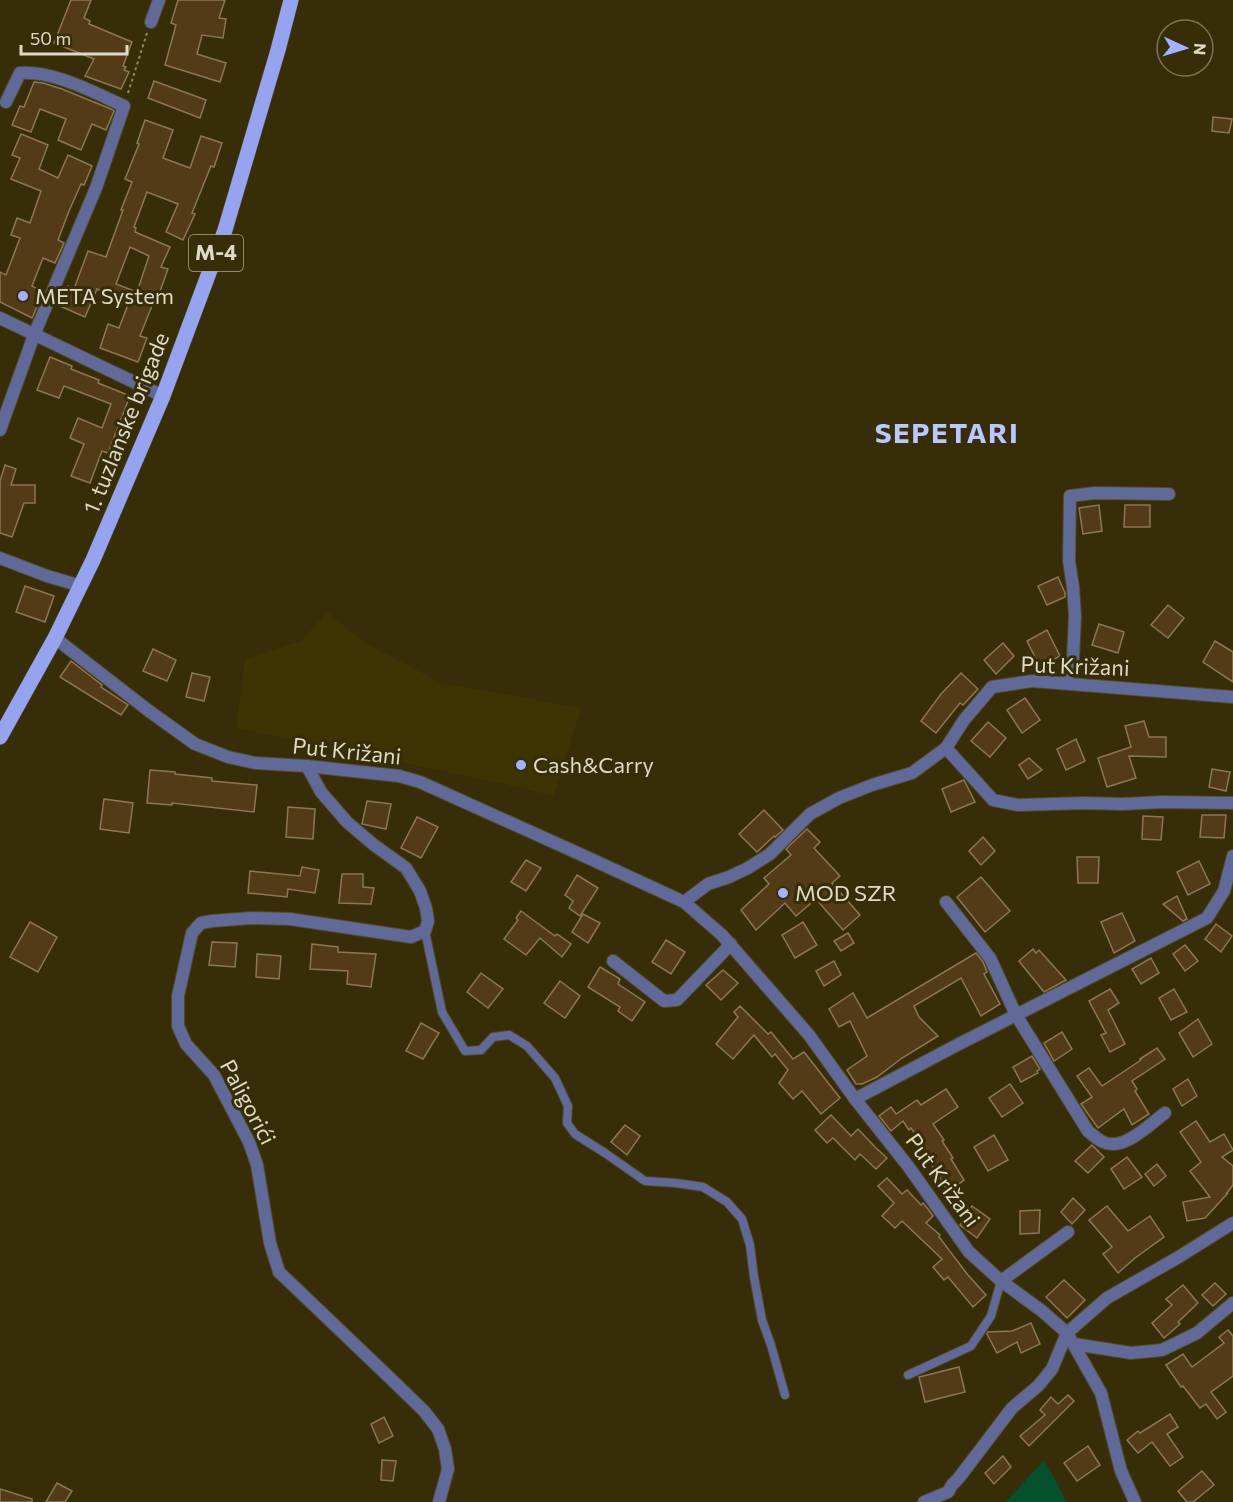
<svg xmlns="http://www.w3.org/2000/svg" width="1233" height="1502" font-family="Commissioner,sans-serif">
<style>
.built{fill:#3e3303}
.green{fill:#05512d}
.building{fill:#523b16;stroke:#8d7656;stroke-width:1.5;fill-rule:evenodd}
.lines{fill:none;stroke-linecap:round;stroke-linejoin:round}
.lane-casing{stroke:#524a27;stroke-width:10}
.street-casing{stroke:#524a27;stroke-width:14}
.primary-casing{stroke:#524a27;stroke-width:16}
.path{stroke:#8b8468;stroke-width:2;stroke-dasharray:3 3;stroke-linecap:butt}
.lane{stroke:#606997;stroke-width:8}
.street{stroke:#606997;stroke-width:12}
.primary{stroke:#96a3ef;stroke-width:15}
.poi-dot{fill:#a4b2fc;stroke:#372e09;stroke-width:2}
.labels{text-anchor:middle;stroke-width:6;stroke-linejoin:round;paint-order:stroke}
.shield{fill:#372e09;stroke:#ada68d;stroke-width:1.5}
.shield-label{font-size:21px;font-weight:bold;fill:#dfdac6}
.poi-label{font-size:22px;fill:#dfdac6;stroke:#372e09;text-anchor:start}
.street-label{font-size:22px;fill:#dfdac6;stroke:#372e09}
.district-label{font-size:28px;font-weight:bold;letter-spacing:1.5px;fill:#bbc7ff;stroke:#372e09}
</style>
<rect width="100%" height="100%" fill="#372e09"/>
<path class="built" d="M327,612L366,644L442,683L581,708L554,796L505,784L236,728L245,659L301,641Z"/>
<path class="green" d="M1044,1460L1067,1502H1006Z"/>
<g class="building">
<path d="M71,0H91L84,18L90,21L89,24L132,42L123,66L126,67L124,70L129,72L121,89L85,76L94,59L54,43Z"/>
<path d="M178,0H225L219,18L226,19L223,38L202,35L197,54L226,63L220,82L165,65L176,25L171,23Z"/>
<path d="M154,81L206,100L200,118L148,98Z"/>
<path d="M34,82L43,83L62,89L111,109L114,111L106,130L92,124L81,150L58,140L66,119L40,109L31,132L12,125L20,106L24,107Z"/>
<path d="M1213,117L1232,119L1229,133L1212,131Z"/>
<path d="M145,120L173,130L163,158L190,168L201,136L222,143L214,167L211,166L192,213L195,214L183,240L166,232L178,204L147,192L134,227L136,228L135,232L170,247L161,267L168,269L159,294L157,293L140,336L147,338L138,362L100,348L108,324L119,328L129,302L97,289L85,317L60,306L68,286L74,289L88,251L106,257L123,210H121L132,182L125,179L139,144L137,143ZM130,247L149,256L137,292L116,284Z"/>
<path d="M21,134L48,145L39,169L58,178L68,155L92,166L84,185L81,184L69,211L58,240L64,243L55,263L43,258L32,286L43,292L32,318L0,302V272L6,275L20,238L11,235L17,218L30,223L41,191L11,179L20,158L12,155Z"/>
<path d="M50,357L72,366L71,369L99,380L98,383L130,396L108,453L102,451L90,483L71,476L84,444L70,438L78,418L102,428L111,404L64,386L59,398L37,390Z"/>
<path d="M5,465L16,469L11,485H35V503H24L12,537L0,533V481Z"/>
<path d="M1099,505L1102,531L1083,534L1079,508Z"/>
<path d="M1125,505H1150V527H1124Z"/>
<path d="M1058,577L1065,593V597L1047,605L1038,586Z"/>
<path d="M25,586L54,596L45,622L16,612Z"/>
<path d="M1168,605L1184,618L1168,638L1151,625Z"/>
<path d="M1099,624L1124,632L1118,653L1092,645Z"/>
<path d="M1047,630L1060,656L1040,667L1027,641Z"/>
<path d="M1215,641L1233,652V682L1203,662Z"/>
<path d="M1003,643L1014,656L996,674L984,660Z"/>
<path d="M153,649L176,660L167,681L143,671Z"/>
<path d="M71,661L102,685L101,687L128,705L121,715L60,677Z"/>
<path d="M192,673L210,677L204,701L186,697Z"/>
<path d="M961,673L978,689L963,705L960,703L936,733L921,721L941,694Z"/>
<path d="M1025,698L1040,720L1022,733L1007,710Z"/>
<path d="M1144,721L1149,737H1166V757L1129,756L1136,778L1107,787L1098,758L1131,747L1125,726Z"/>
<path d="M988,722L1006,738L990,757L971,741Z"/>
<path d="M1076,739L1085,761L1066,770L1057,749Z"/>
<path d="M1029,758L1042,770L1028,779L1019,765Z"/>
<path d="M1212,769L1230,772L1226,791L1209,787Z"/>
<path d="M150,770L175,772V774L212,778V781L257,785L254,812L172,803V805L147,803Z"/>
<path d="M964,780L975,802L951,812L942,789Z"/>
<path d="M104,799L133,803L129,833L100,829Z"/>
<path d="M367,801L391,804L386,829L362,824Z"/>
<path d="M288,807L315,809L313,839L286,837Z"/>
<path d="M764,810L783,830L775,837L774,836L757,852L739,834Z"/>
<path d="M1202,815H1226L1224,838L1200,837Z"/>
<path d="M1143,816L1163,817L1161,840L1142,839Z"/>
<path d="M417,817L438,827L421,858L401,848Z"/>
<path d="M807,829L820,842L814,848L840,876L832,883L860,915L843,930L816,899L796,916L785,903L756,930L741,910L769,884L764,878L791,855L786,849Z"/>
<path d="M983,837L995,851L981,865L969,851Z"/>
<path d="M1077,857H1099L1098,883H1078Z"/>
<path d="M526,860L541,868L526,891L511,882Z"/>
<path d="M1199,861L1210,884L1188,895L1177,872Z"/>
<path d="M302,867L319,870L315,893L288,889L287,897L248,893L250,871L300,876Z"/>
<path d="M342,874H363V887L374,888L371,904L339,903Z"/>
<path d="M577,875L598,888L580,916L569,908L573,901L565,895Z"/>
<path d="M981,877L1010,911L985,932L957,897Z"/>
<path d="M1177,896L1187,919L1183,921L1163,904Z"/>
<path d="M521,911L555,936L557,934L571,944L562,957L540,938L526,955L504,939L518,920L516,918Z"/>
<path d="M1122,913L1135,941L1114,953L1101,922Z"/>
<path d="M583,914L600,923L588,943L572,932Z"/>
<path d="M30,922L57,937L38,972L10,957Z"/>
<path d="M803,922L817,945L795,958L782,935Z"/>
<path d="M1216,924L1232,936L1221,952L1205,939Z"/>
<path d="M848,933L854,943L841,951L834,941Z"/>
<path d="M666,940L685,952L671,974L652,962Z"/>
<path d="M212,942L237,943L235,967L209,965Z"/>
<path d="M312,944L338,947V952L376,954L371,987L347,984L348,971L310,969Z"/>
<path d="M1185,945L1198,961L1185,971L1173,954Z"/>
<path d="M1033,949L1036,953L1039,950L1066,980L1044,992L1019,961Z"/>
<path d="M976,953L983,962L987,972L984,974L1000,1004L981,1016L961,978L914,1006L919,1017L938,1036L902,1058L877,1077L862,1084H856L847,1070L867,1056L850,1021L839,1027L829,1009L853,993L867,1018Z"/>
<path d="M257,954L281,956L279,979L256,977Z"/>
<path d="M1151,958L1159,973L1141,984L1132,969Z"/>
<path d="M834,961L841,975L824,986L816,971Z"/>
<path d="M600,967L620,979L618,984L645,1002L632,1021L618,1011L620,1007L588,987Z"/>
<path d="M723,970L738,983L721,1000L706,985Z"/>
<path d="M481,973L503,989L488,1008L467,992Z"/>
<path d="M560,981L580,996L565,1018L544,1003Z"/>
<path d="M1110,989L1119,1003L1108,1010L1125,1044L1110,1052L1101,1035L1106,1033L1089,1001Z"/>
<path d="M1174,989L1187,1012L1171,1020L1159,998Z"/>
<path d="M740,1006L768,1034L771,1032L793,1059L804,1052L840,1098L821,1114L802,1091L793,1099L779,1083L788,1070L775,1054L772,1057L754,1035L733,1059L716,1044L738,1017L734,1012Z"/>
<path d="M1198,1019L1212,1044L1193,1057L1179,1033Z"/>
<path d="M421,1023L439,1033L423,1059L406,1051Z"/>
<path d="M1062,1032L1072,1049L1054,1061L1044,1043Z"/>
<path d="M1157,1048L1165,1059L1132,1081L1137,1089L1135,1091L1149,1114L1132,1125L1124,1109L1098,1128L1081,1104L1092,1097L1077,1076L1089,1068L1102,1086L1141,1060L1140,1059Z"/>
<path d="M1032,1056L1040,1069L1037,1071L1038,1073L1021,1082L1013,1067Z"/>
<path d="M1188,1079L1197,1096L1182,1106L1173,1089Z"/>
<path d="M1010,1084L1023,1103L1002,1117L989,1098Z"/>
<path d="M946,1089L958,1107L933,1124L944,1140L942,1141L953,1158L951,1159L964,1180L948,1192L930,1162L934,1160L911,1128L909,1130L903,1121L891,1131L879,1116L891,1107L896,1114L917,1100L921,1105Z"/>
<path d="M831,1115L851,1136L858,1129L875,1147L887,1158L876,1169L860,1154L855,1160L833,1138L827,1143L815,1130Z"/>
<path d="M1196,1121L1210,1142L1224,1134L1233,1150L1222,1157L1233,1166V1185L1226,1194L1228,1193L1205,1218L1187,1221L1183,1202L1210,1197L1190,1171L1201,1162L1180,1132Z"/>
<path d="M625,1125L640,1136L627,1155L611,1142Z"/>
<path d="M994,1135L1008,1160L988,1171L974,1147Z"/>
<path d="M1092,1145L1104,1157L1088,1173L1075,1161Z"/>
<path d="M1127,1157L1142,1177L1124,1189L1111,1169Z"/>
<path d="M1157,1164L1166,1176L1154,1186L1145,1174Z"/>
<path d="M887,1178L902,1194L907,1190L921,1205L923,1203L928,1209L933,1216L926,1223L940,1235L939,1237L968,1275L986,1295L973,1307L948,1277L944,1280L933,1267L942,1259L902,1221L895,1228L882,1216L894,1203L878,1186Z"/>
<path d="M1073,1198L1085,1210L1072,1224L1061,1212Z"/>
<path d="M972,1206L990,1219L977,1238L960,1225Z"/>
<path d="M1107,1206L1128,1231L1150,1216L1164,1237L1135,1258L1118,1273L1103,1254L1112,1247L1089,1220Z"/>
<path d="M1040,1210L1039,1233L1020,1234V1211Z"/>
<path d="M1064,1280L1085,1300L1067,1318L1046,1297Z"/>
<path d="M1215,1283L1226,1294L1213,1306L1202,1295Z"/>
<path d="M1183,1285L1198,1303L1178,1322L1180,1324L1164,1338L1152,1323L1172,1305L1166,1299Z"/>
<path d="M1031,1323L1040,1344L1021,1353L1017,1342L997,1353L987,1334L988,1332L1012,1331Z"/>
<path d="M1228,1330L1233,1336V1376L1211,1392L1226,1412L1217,1419L1206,1404L1200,1408L1183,1386L1181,1387L1166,1365L1183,1354L1192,1367L1224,1343L1219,1337Z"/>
<path d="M959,1367L965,1392L925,1402L919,1377Z"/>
<path d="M1068,1395L1074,1401L1029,1446L1020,1436L1045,1415L1040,1410L1051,1397L1058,1404Z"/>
<path d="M1170,1414L1178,1427L1167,1434L1183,1457L1170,1466L1152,1442L1138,1453L1127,1440L1138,1431L1140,1433Z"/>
<path d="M384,1417L393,1436L379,1443L371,1424Z"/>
<path d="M1088,1446L1100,1465L1077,1481L1064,1463Z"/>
<path d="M1003,1456L1011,1467L994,1484L985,1473Z"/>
<path d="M382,1460L396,1461L393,1481L381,1480Z"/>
<path d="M1202,1471L1214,1485L1193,1502H1187L1178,1491Z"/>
<path d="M57,1483L72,1491L65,1502H46Z"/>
<path d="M0,1489L32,1499V1502H0Z"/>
</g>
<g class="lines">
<defs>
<g id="lane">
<path d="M425,931L442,1012L465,1051L481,1050L493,1037L509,1035L527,1046L555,1078L568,1106L567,1123L575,1134L605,1153L645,1181L676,1183L703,1187L727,1202L742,1219L750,1245L754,1277L762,1320L771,1345L785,1395"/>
<path d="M908,1375L971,1346L991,1316L1001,1281"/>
</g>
<g id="street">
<path d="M151,22L159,0"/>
<path d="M0,318L163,396"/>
<path d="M0,430L34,335L96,188L124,106C93,92 55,71 20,73L6,102"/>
<path d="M0,558L47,576L81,586"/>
<path d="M55,638L149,711L195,744L228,757L255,763L307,766L399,776L420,782L582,855L684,902L722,935L809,1035L855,1099L908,1166L969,1252L1001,1281L1042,1311L1067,1333L1101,1393L1121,1471L1135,1502"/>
<path d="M1065,683L1073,658L1075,616L1073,587L1069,561L1070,496L1095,493L1169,494"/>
<path d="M946,748L993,800L1018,805L1084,803L1122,804L1164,802L1233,803"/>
<path d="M307,766L321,792L347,822L374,845L406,868L420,891L426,908L428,921L425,931L411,937L290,919L251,918L212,921L201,923L192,933L178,996V1026L186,1044L214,1075L249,1142L257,1165L270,1243L279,1272L391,1379L424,1411L438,1429L445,1449L448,1469L439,1502"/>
<path d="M684,902L708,884L729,877L748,868L770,854L810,814L839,798L872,785L912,773L946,748L964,720L992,687L1032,681L1233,697"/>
<path d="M946,902L990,958L1016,1015L1088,1131C1093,1135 1098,1140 1103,1142C1123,1152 1150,1124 1165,1113"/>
<path d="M613,961L664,1001L677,1000L731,944"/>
<path d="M855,1099L959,1044L1207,918L1224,891L1233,856"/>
<path d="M1001,1281L1068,1232"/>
<path d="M1074,1344L1131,1353L1162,1350L1197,1333L1233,1303"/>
<path d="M924,1502L948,1492L952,1485L958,1479L1012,1408L1038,1386L1052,1369L1067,1333L1107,1298L1177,1258L1233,1223"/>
</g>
<path id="primary" d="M0,737L55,638L93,560L163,396L225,230L278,50L291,0"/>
</defs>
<use href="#lane" class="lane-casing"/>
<use href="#street" class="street-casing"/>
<use href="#primary" class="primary-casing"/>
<path class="path" d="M128,93L147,33"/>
<use href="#lane" class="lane"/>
<use href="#street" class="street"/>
<use href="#primary" class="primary"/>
</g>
<g class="poi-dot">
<circle cx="23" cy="296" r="6"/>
<circle cx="521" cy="765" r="6"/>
<circle cx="783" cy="893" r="6"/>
</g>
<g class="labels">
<rect class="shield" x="189" y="235" width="54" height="36" rx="4.5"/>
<g class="shield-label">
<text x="216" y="260">M-4</text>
</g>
<g class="poi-label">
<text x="35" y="304">META System</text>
<text x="533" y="773">Cash&amp;Carry</text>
<text x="795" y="901">MOD SZR</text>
</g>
<g class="street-label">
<text transform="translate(126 423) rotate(-68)" y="8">1. tuzlanske brigade</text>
<text transform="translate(1075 666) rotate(2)" y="8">Put Križani</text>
<text transform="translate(347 751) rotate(6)" y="8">Put Križani</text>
<text transform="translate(248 1102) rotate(62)" y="8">Paligorići</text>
<text transform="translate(943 1180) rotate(54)" y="8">Put Križani</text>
</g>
<g class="district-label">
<text x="947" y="443">SEPETARI</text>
</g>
</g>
<g transform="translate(1185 48) rotate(94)"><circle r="28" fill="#372e09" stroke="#7a7355" stroke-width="1.5"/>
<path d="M0-4.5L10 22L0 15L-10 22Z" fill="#a4b2fc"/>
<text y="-9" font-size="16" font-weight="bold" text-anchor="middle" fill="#dfdac6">N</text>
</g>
<path d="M21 45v9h106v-9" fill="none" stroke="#dfdac6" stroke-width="3"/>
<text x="30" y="45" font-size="18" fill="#dfdac6" stroke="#372e09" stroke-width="4.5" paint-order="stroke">50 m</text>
</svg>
